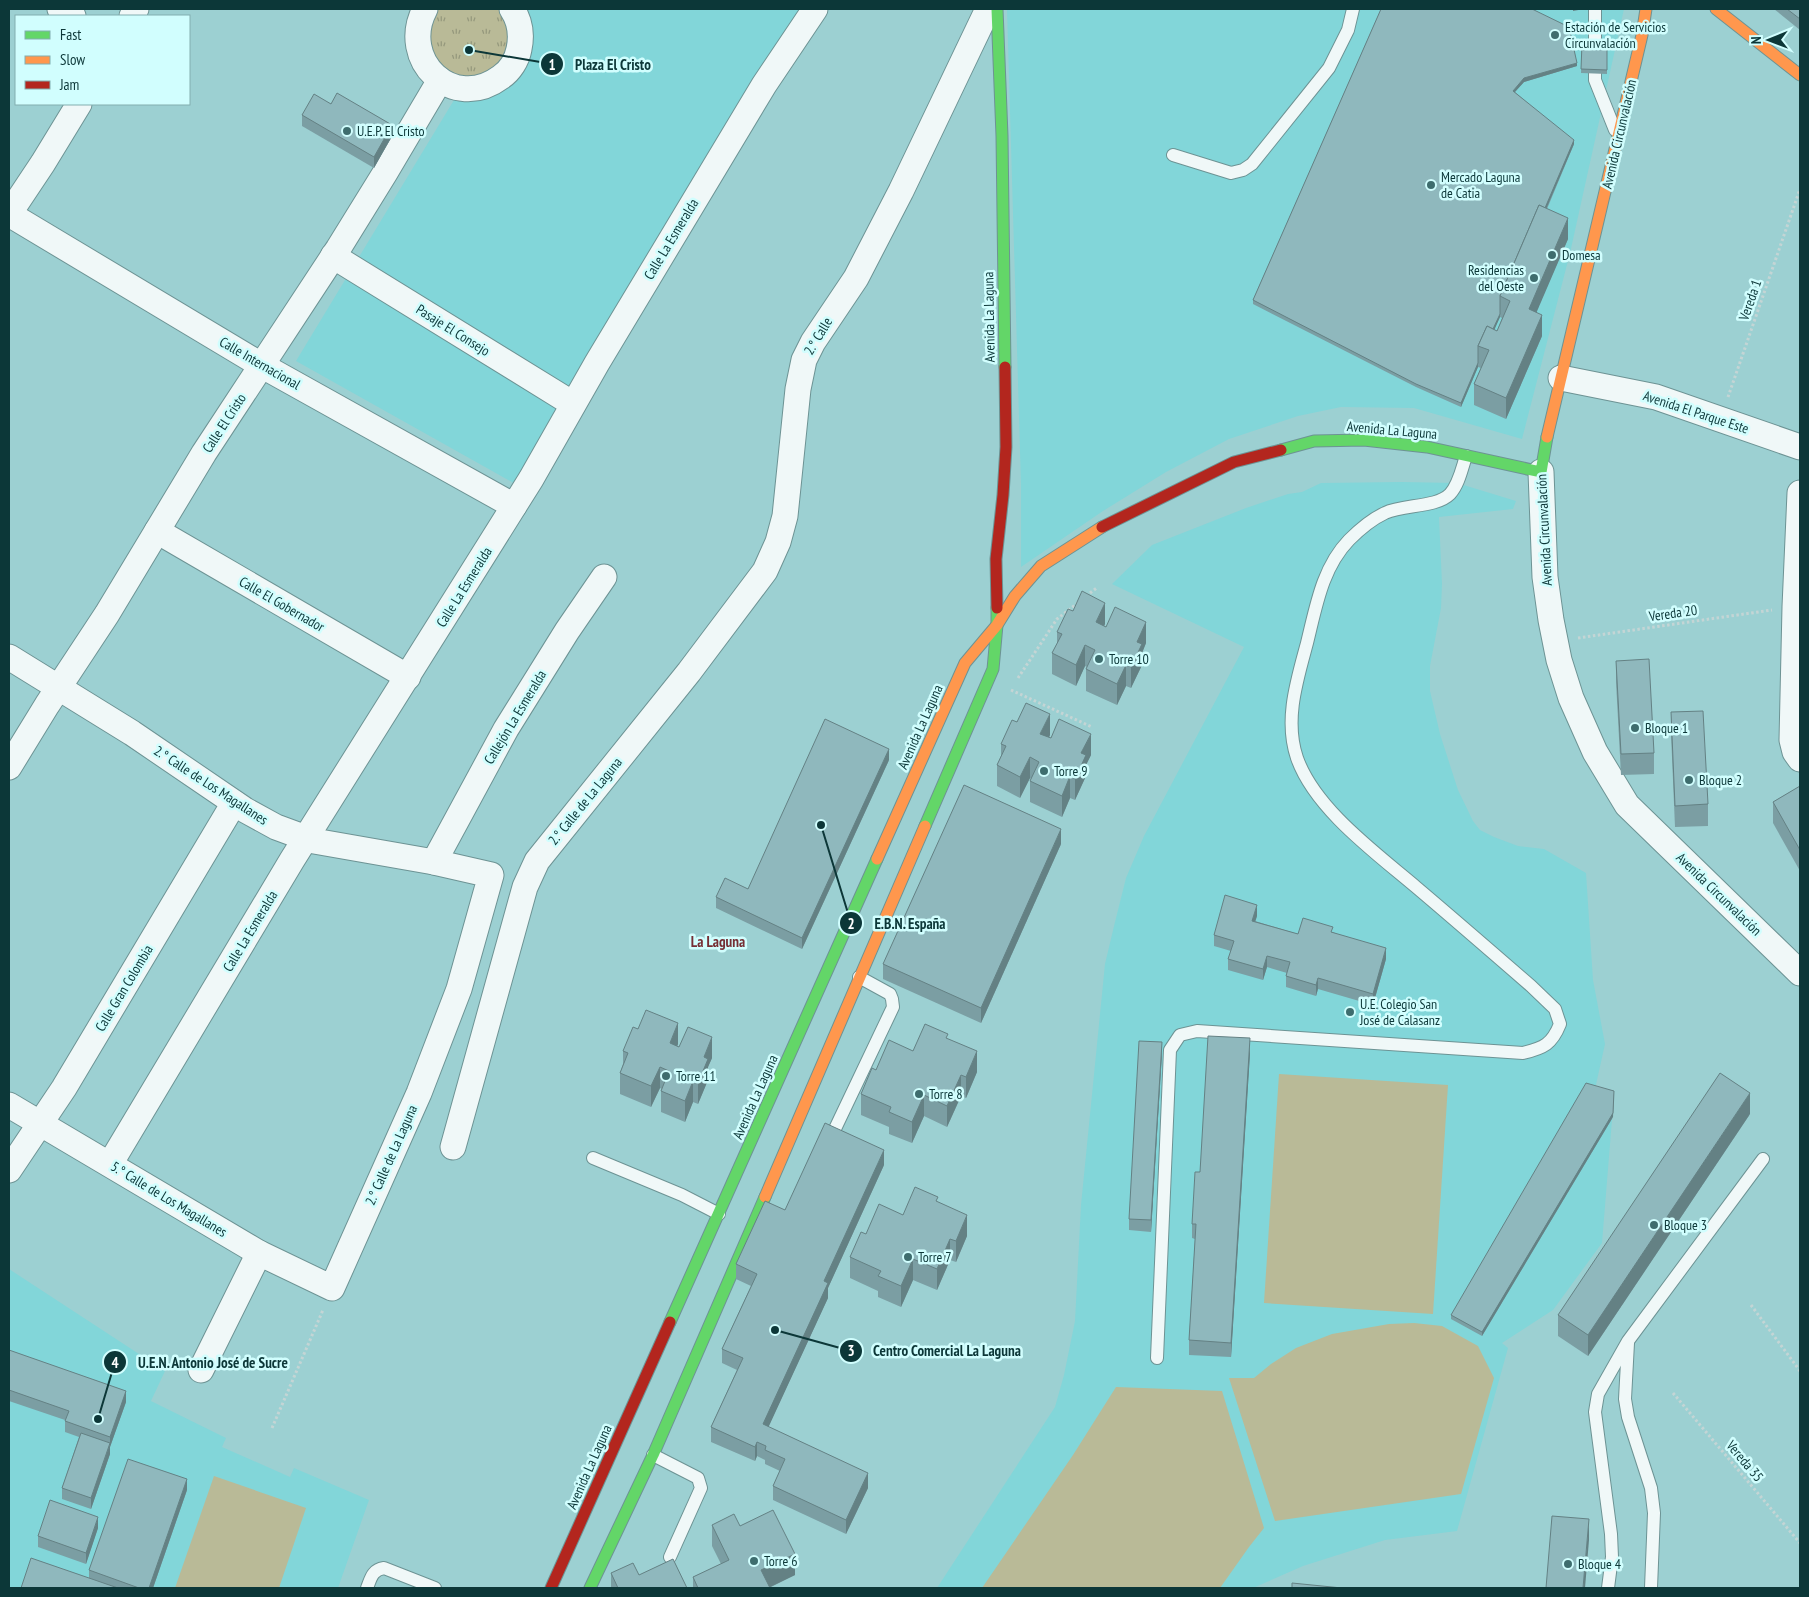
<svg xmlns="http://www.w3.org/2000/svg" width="1809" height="1597" font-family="'PT Sans Narrow',sans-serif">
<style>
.built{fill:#82d6d9}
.grass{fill:#b9ba97}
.park{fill:url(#park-tufts)}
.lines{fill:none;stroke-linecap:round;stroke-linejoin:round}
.lane-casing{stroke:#6d9394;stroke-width:14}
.street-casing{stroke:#6d9394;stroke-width:27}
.fast-casing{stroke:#6d9394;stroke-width:13}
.slow-casing{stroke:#6d9394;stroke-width:13}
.jam-casing{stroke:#6d9394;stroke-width:13}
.path{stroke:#c4d5d5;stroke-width:3;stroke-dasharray:2.5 2.5;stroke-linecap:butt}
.lane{stroke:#f0f8f8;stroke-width:12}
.street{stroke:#f0f8f8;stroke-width:25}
.fast{stroke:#63d668;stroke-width:11}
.slow{stroke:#ff974d;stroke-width:11}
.jam{stroke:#b3261e;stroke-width:11}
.wall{fill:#7b9ea3;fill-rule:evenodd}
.shaded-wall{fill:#648184}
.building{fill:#8fb8bd;stroke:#648184}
.poi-dot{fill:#3e6d6e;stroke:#d1fefe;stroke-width:2}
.labels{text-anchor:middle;stroke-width:5;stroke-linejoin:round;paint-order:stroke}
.poi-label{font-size:14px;fill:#0c3738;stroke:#d1fefe;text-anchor:start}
.street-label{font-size:14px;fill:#0c3738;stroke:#d1fefe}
.neighbourhood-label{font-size:15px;font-weight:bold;fill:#762f35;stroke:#d1fefe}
.leader{fill:none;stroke:#0c3738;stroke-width:2}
.callout-dot{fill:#0c3738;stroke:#d1fefe;stroke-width:2}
.mark-label{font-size:15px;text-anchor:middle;font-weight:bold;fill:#fff}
.callout-label{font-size:15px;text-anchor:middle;font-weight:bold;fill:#0c3738;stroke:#d1fefe;stroke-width:5;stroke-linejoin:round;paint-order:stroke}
</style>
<defs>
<pattern id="park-tufts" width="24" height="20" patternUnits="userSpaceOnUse" patternTransform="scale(1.25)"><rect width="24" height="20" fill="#b9ba97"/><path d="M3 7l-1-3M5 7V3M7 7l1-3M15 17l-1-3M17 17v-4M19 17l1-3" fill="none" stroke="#95987c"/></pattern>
</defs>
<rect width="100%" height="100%" fill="#9cd0d2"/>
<g class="built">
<path d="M522,9H808L519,486L296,361L454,100L494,92Z"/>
<path d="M1007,9H1624L1570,253L1522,439L1414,408L1341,407L1298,416L1229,439L1166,472L1103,511L1021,567V485Z"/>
<path d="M1401,482L1457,483L1516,501L1513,509L1439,517L1442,584L1441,608L1430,666V691L1440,734L1458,790L1473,821L1480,830L1494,837L1518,846L1544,849L1586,873L1593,980L1605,1044L1595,1089L1614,1095L1602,1243L1553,1310L1502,1343L1508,1348L1457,1531L1385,1540L1303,1566L1253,1588H937L1055,1407L1064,1375L1075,1321L1081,1205L1105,964L1115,922L1126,878L1144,836L1244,647L1112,584L1152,545L1246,508L1288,494L1302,492L1321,483Z"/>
<path d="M9,1269L165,1371L151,1401L226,1438L222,1447L290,1477L294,1468L369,1500L338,1588H9Z"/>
</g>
<g class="grass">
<path d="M1279,1074L1448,1085L1433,1314L1264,1303Z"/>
<path d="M1414,1323L1442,1326L1478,1346L1494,1378L1461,1494L1275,1521L1229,1378H1254L1271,1364L1296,1348L1332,1334L1389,1324Z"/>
<path d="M1116,1387L1222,1391L1264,1528L1249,1547L1220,1588H982L1073,1455Z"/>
<path d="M214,1476L306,1508L279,1588H175Z"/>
</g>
<path class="park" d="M434,9H503L514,37L495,73L454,79L429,57L430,14Z"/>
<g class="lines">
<defs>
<g id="lane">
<path d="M1595,9V80L1615,130"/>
<path d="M1173,155L1231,173L1243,170L1252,164L1329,68L1348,30L1353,9"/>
<path d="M834,1131L893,1007L892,999L890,994L859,977"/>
<path d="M593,1158L682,1195L719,1214"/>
<path d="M1628,1343L1625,1399L1628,1417L1651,1488L1654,1513L1651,1588"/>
<path d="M1157,1358L1170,1050L1180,1035L1197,1031L1523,1053C1544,1048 1552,1044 1560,1024L1555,1009L1531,986C1493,953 1455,920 1416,887C1376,853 1315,809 1297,758C1284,720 1297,680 1307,643C1316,607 1322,568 1349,540C1360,529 1372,519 1385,513C1403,504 1436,508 1450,494C1459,484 1462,468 1466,456"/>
<path d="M653,1455L698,1478L701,1488L670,1557"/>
<path d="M367,1588C371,1578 372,1570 384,1568L435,1588"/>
<path d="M1608,1588L1612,1557L1611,1534L1595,1412L1598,1394L1628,1341L1763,1159"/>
</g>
<g id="street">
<path d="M60,9L73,16"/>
<path d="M425,9C398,60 453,113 501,77C510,71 517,60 519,49C522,35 520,21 512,9"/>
<path d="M132,16L136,9"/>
<path d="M9,214L261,365L514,506"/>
<path d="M9,214L43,163L79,104"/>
<path d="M333,256L573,404"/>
<path d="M1561,378L1656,397L1800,447"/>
<path d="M1541,472L1545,577L1551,620L1559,660L1571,698L1595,752L1627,805L1800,973"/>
<path d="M1800,493L1795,607L1792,740L1795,752L1800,759"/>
<path d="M157,531L408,677"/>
<path d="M9,657L132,733L245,810L276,827L314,841L434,862L491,875L459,989L419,1093L332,1288L259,1253L9,1105"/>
<path d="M9,767L47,705L107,614L204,453L338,249L385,173L440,80"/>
<path d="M434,862L506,729L567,631L604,577"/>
<path d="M453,1147L525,887L537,861L689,672L765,571L778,542L785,516L798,389L804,360L813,342L856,278L901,191L988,9"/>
<path d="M110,1164L292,860L531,479L597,363L764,85L815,9"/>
<path d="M9,1170L64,1088L234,803"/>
<path d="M201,1370L259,1253"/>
</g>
<g id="fast">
<path d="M997,9L1002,136L1005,367"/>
<path d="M1281,450L1314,441L1364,440L1427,447L1541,472L1547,437"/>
<path d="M925,826L993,669L997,625V608"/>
<path d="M670,1322L877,859"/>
<path d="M590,1588L653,1455L765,1197"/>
</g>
<g id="slow">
<path d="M1716,9L1800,75"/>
<path d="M1547,437L1642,35L1646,9"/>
<path d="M877,859L965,663L997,625L1015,596L1041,566L1102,527"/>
<path d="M765,1197L925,826"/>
</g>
<g id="jam">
<path d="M1102,527L1234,462L1281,450"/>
<path d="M997,608L996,559L1003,495L1006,447L1005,367"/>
<path d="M551,1588L670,1322"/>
</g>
</defs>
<use href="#lane" class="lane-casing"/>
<use href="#street" class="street-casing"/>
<use href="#fast" class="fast-casing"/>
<use href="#slow" class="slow-casing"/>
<use href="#jam" class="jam-casing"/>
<g class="path">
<path d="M1728,397L1800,189"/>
<path d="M1086,596L1098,587"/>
<path d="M1578,638L1772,610"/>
<path d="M1018,678L1057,619L1079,602"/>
<path d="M1011,690L1092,727"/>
<path d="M1751,1305L1800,1371"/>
<path d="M1673,1393L1800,1543"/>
<path d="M272,1428L323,1310"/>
</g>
<use href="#lane" class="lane"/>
<use href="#street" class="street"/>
<use href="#fast" class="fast"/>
<use href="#slow" class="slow"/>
<use href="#jam" class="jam"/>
</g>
<g class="wall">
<path d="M1381,9L1577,66L1524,82L1515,92L1574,144L1547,209L1568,239L1536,312L1542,336L1506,419L1474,405V384L1481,368L1478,367L1461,407L1416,387L1253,304V300ZM1500,317L1502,318L1497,331L1494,329Z"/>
<path d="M1774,9H1800V30Z"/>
<path d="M1582,43H1607V74L1581,73Z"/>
<path d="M331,104L392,136L374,168L302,126V115Z"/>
<path d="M1105,624L1104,626L1146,643L1142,653V665L1131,688L1126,686L1117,705L1086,691V669L1087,667L1085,666L1076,686L1052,674V653L1057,644V632Z"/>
<path d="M1616,661L1654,753V774L1621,775L1616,682Z"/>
<path d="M1671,712L1708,804V826L1675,827L1671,734Z"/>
<path d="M1050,735L1049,738L1091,755L1086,765V776L1075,800L1070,798L1062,817L1030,802V781L1031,779L1030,778L1020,798L997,786V765L1001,756V744Z"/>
<path d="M889,760L802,949L716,908V897L748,889Z"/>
<path d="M1800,786V871L1773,823V802Z"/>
<path d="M1061,844L981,1023L883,979V964Z"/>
<path d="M1257,916L1255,921L1298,934L1333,932L1386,959L1373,1005L1318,989L1316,996L1286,987V976L1287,973L1267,967L1263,980L1228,970V959L1231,951L1214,946V935Z"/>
<path d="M948,1039L977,1072L966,1098L961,1096L947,1127L924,1116L912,1143L889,1134V1127L861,1115V1094L876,1070L913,1051Z"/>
<path d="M678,1044L677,1046L712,1058L708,1067V1080L698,1104L693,1102L685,1122L661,1112V1091L662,1089L660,1088L651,1107L620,1094V1073L623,1064V1051Z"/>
<path d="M1162,1053L1151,1232L1129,1230V1219Z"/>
<path d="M1250,1053L1231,1357L1189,1355V1340L1195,1239L1192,1238V1224L1200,1172Z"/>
<path d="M1750,1114L1588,1356L1558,1336V1315Z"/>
<path d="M1613,1117L1482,1336L1451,1319V1315Z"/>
<path d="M884,1165L828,1288V1298L768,1427L868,1488L846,1534L773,1500V1486L780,1471L765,1464V1460L757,1456L755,1461L711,1442V1427L737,1370L722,1363V1349L751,1286L736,1279V1264L785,1210Z"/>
<path d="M938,1202L967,1236L956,1262L950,1260L937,1290L913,1280L901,1307L878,1297V1291L850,1278V1257L866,1234L903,1215Z"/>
<path d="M9,1350L126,1402L110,1447V1454L91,1509L62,1499V1488L79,1437L65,1432V1420L9,1401Z"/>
<path d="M187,1490L153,1588H21L89,1578V1570Z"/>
<path d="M712,1525L740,1526L795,1575L769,1588H770H693V1577L721,1564L712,1546Z"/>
<path d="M98,1528L86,1564L38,1547V1536Z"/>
<path d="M611,1573L639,1575L687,1588H611Z"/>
</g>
<g class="shaded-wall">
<path d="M1573,9H1584L1573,11Z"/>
<path d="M1577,63V66L1524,82L1513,94V91L1524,78Z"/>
<path d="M392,125V136L374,168V157Z"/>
<path d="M1574,140V144L1507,300L1506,299Z"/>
<path d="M1568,218V239L1529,330V309Z"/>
<path d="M1500,314V317L1486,349L1484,348Z"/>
<path d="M1542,315V336L1506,419V398Z"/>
<path d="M1478,363V367L1461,407V403Z"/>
<path d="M1105,603V624L1096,643V622Z"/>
<path d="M1146,622V643L1142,653V665L1131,688V667L1137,642Z"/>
<path d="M1085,645V666L1076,686V665Z"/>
<path d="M1126,665V686L1117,705V684Z"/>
<path d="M1050,714V735L1040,755V734Z"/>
<path d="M1091,734V755L1086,765V776L1075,800V779L1081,753Z"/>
<path d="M889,749V760L802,949V938Z"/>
<path d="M1030,757V778L1020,798V777Z"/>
<path d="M1070,776V798L1062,817V796Z"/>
<path d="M1061,829V844L981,1023V1008Z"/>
<path d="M1257,905V916L1252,932V921Z"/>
<path d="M1386,948V959L1373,1005V994Z"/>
<path d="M1267,956V967L1263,980V969Z"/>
<path d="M1318,978V989L1316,996V985Z"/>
<path d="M678,1023V1044L670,1064V1043Z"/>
<path d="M712,1037V1058L708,1067V1080L698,1104V1083L704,1057Z"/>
<path d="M1250,1038V1053L1231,1357V1343Z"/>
<path d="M1162,1042V1053L1151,1232V1220Z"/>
<path d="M977,1051V1072L966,1098V1077Z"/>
<path d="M660,1067V1088L651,1107V1086Z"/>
<path d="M961,1075V1096L947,1127V1106Z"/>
<path d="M693,1081V1102L685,1122V1101Z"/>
<path d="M1614,1091L1613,1117L1482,1336V1332Z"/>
<path d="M1750,1093V1114L1588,1356V1335Z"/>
<path d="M924,1095V1116L912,1143V1122Z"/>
<path d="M884,1150V1165L828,1288V1298L763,1439V1424L824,1281Z"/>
<path d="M967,1215V1236L956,1262V1241Z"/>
<path d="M950,1239V1260L937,1290V1269Z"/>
<path d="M913,1259V1280L901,1307V1286Z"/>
<path d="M126,1391V1402L110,1447V1454L91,1509V1498L110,1444V1437Z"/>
<path d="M757,1442V1456L755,1461V1447Z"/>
<path d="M868,1473V1488L846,1534V1520Z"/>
<path d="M187,1479V1490L153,1588H149Z"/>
<path d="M98,1517V1528L86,1564V1553Z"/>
<path d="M1589,1519V1540L1585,1588H1583Z"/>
<path d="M795,1554V1575L768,1588L761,1570Z"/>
</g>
<g class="building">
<path d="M1381,9H1532L1569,27L1577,63L1524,78L1513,91L1574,140L1545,208L1539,205L1500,296V314L1493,329L1487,326L1478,346V363L1461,403L1416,384L1253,300Z"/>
<path d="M1787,9H1800V19Z"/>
<path d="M1582,43H1607V70L1581,69Z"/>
<path d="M337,93L392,125L374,157L302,115L314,94L331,104Z"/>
<path d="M1539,205L1568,218L1529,309L1542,315L1506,398L1474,384L1489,350L1478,346L1487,326L1497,331L1510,301L1500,296Z"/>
<path d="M1082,591L1105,603L1096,622L1106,627L1115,607L1146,622L1137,642L1142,644L1131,667L1126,665L1117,684L1086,669L1095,650L1085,645L1076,665L1052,653L1062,634L1057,632L1068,609L1073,611Z"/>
<path d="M1649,659L1654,753L1621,754L1616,661Z"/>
<path d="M1026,703L1050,714L1040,734L1051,738L1059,719L1091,734L1081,753L1086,755L1075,779L1070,776L1062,796L1030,781L1039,762L1030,757L1020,777L997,765L1006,746L1001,744L1012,720L1017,722Z"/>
<path d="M1703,711L1708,804L1675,806L1671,712Z"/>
<path d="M825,719L889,749L802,938L716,897L725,878L748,889Z"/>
<path d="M964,785L1061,829L981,1008L883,964Z"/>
<path d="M1800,786V850L1773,802Z"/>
<path d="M1225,895L1257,905L1252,921L1298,934L1303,918L1333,927L1331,932L1386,948L1373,994L1318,978L1316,985L1286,976L1290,962L1267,956L1263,969L1228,959L1234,941L1214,935Z"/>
<path d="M646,1010L678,1023L670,1043L679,1047L688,1027L712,1037L704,1057L708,1059L698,1083L693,1081L685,1101L661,1091L669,1071L660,1067L651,1086L620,1073L628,1053L623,1051L633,1027L638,1029Z"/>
<path d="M925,1024L948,1034L946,1038L977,1051L966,1077L961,1075L947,1106L924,1095L912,1122L889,1112L891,1107L861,1094L872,1068L876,1070L889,1040L913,1051Z"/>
<path d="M1208,1036L1250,1038L1231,1343L1189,1340L1196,1224H1192L1195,1172H1200Z"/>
<path d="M1139,1041L1162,1042L1151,1220L1129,1219Z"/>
<path d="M1720,1073L1750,1093L1588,1335L1558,1315Z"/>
<path d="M1586,1083L1614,1091L1613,1113L1482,1332L1451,1315Z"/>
<path d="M825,1123L884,1150L824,1281L828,1283L763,1424L868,1473L846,1520L773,1486L785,1459L765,1450L766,1446L757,1442L755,1447L711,1427L743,1358L722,1349L757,1274L736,1264L765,1201L785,1210Z"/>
<path d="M915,1187L938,1197L936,1201L967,1215L956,1241L950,1239L937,1269L913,1259L901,1286L878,1276L881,1271L850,1257L861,1232L866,1234L879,1204L903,1215Z"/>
<path d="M9,1350L126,1391L110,1437L65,1421L69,1411L9,1390Z"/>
<path d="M81,1433L110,1443L91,1498L62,1488Z"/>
<path d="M128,1459L187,1479L149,1588H139L89,1570Z"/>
<path d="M50,1500L98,1517L86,1553L38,1536Z"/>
<path d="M773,1510L795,1554L761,1570L770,1588H698L693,1577L729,1560L712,1525L734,1514L740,1526Z"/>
<path d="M1552,1516L1589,1519L1583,1588H1546Z"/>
<path d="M31,1558L118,1588H21Z"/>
<path d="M673,1559L687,1588H618L611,1573L633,1563L639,1575Z"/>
<path d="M1292,1583L1342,1588H1292Z"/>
</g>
<g class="poi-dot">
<circle cx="1555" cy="35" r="5"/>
<circle cx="347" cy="131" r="5"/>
<circle cx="1431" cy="185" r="5"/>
<circle cx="1552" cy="255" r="5"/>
<circle cx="1534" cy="278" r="5"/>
<circle cx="1099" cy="659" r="5"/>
<circle cx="1635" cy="728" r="5"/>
<circle cx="1044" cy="771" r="5"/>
<circle cx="1689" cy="780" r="5"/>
<circle cx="1350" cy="1012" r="5"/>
<circle cx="666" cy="1076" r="5"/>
<circle cx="919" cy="1094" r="5"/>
<circle cx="1654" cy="1225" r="5"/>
<circle cx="908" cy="1257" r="5"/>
<circle cx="754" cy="1561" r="5"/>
<circle cx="1568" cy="1564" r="5"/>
</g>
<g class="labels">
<g class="poi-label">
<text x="1565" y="32">Estación de Servicios<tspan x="1565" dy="16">Circunvalación</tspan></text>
<text x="357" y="136">U.E.P. El Cristo</text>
<text x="1441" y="182">Mercado Laguna<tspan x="1441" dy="16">de Catia</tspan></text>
<text x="1562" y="260">Domesa</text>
<text x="1524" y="275" text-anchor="end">Residencias<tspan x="1524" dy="16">del Oeste</tspan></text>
<text x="1109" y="664">Torre 10</text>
<text x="1645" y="733">Bloque 1</text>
<text x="1054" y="776">Torre 9</text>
<text x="1699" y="785">Bloque 2</text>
<text x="1360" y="1009">U.E. Colegio San<tspan x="1360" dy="16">José de Calasanz</tspan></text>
<text x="676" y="1081">Torre 11</text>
<text x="929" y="1099">Torre 8</text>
<text x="1664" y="1230">Bloque 3</text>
<text x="918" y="1262">Torre 7</text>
<text x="764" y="1566">Torre 6</text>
<text x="1578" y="1569">Bloque 4</text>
</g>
<g class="street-label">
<text transform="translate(1619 134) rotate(-77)" y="5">Avenida Circunvalación</text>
<text transform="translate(671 239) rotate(-59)" y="5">Calle La Esmeralda</text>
<text transform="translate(1750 300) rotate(-71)" y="5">Vereda 1</text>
<text transform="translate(989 317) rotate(-91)" y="5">Avenida La Laguna</text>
<text transform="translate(453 330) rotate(32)" y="5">Pasaje El Consejo</text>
<text transform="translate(818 336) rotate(-59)" y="5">2.° Calle</text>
<text transform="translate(260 363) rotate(30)" y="5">Calle Internacional</text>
<text transform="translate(1696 412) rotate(18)" y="5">Avenida El Parque Este</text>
<text transform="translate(224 423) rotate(-57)" y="5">Calle El Cristo</text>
<text transform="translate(1392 430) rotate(5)" y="5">Avenida La Laguna</text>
<text transform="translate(1544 530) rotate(-93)" y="5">Avenida Circunvalación</text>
<text transform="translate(464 587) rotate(-58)" y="5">Calle La Esmeralda</text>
<text transform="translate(282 604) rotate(30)" y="5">Calle El Gobernador</text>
<text transform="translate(1673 613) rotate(-8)" y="5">Vereda 20</text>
<text transform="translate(515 717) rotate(-59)" y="5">Callejón La Esmeralda</text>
<text transform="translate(920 727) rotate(-66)" y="5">Avenida La Laguna</text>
<text transform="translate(211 785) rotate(33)" y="5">2.° Calle de Los Magallanes</text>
<text transform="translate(585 801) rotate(-51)" y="5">2.° Calle de La Laguna</text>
<text transform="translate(1719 894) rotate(44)" y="5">Avenida Circunvalación</text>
<text transform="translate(250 931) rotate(-59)" y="5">Calle La Esmeralda</text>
<text transform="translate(124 988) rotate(-59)" y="5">Calle Gran Colombia</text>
<text transform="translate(755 1097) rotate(-66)" y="5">Avenida La Laguna</text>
<text transform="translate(391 1155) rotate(-66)" y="5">2.° Calle de La Laguna</text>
<text transform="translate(169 1199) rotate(31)" y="5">5.° Calle de Los Magallanes</text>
<text transform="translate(1745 1461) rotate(50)" y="5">Vereda 35</text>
<text transform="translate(589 1467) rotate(-66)" y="5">Avenida La Laguna</text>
</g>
<g class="neighbourhood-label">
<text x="718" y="947">La Laguna</text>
</g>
</g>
<path class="leader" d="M469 50L552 64M821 825L851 923M775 1330L851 1351M98 1419L115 1362"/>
<g class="callout-dot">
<circle cx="469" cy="50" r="5"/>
<circle cx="821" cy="825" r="5"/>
<circle cx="775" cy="1330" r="5"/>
<circle cx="98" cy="1419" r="5"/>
<circle cx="552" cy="64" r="12"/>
<circle cx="851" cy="923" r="12"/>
<circle cx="851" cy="1351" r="12"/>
<circle cx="115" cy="1362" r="12"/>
</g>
<g class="mark-label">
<text x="552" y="70">1</text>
<text x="851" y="929">2</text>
<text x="851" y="1356">3</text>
<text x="115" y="1368">4</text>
</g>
<g class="callout-label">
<text x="613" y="70">Plaza El Cristo</text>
<text x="910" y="929">E.B.N. España</text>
<text x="947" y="1356">Centro Comercial La Laguna</text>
<text x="213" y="1368">U.E.N. Antonio José de Sucre</text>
</g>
<rect width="1809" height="1597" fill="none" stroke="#0c3738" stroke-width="20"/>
<rect x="15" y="15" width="175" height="90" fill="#d1fefe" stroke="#82aeaf"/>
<rect x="25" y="31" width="25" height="8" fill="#63d668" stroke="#82aeaf"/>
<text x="60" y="40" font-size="15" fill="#0c3738">Fast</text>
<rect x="25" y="56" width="25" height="8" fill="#ff974d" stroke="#82aeaf"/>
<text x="60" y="65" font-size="15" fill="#0c3738">Slow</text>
<rect x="25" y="81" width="25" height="8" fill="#b3261e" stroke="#82aeaf"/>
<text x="60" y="90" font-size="15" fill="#0c3738">Jam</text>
<g transform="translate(1769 40) rotate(269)" stroke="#d1fefe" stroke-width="4" paint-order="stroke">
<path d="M0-4L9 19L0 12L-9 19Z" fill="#0c3738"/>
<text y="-8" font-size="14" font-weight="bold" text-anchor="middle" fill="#0c3738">N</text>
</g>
</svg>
